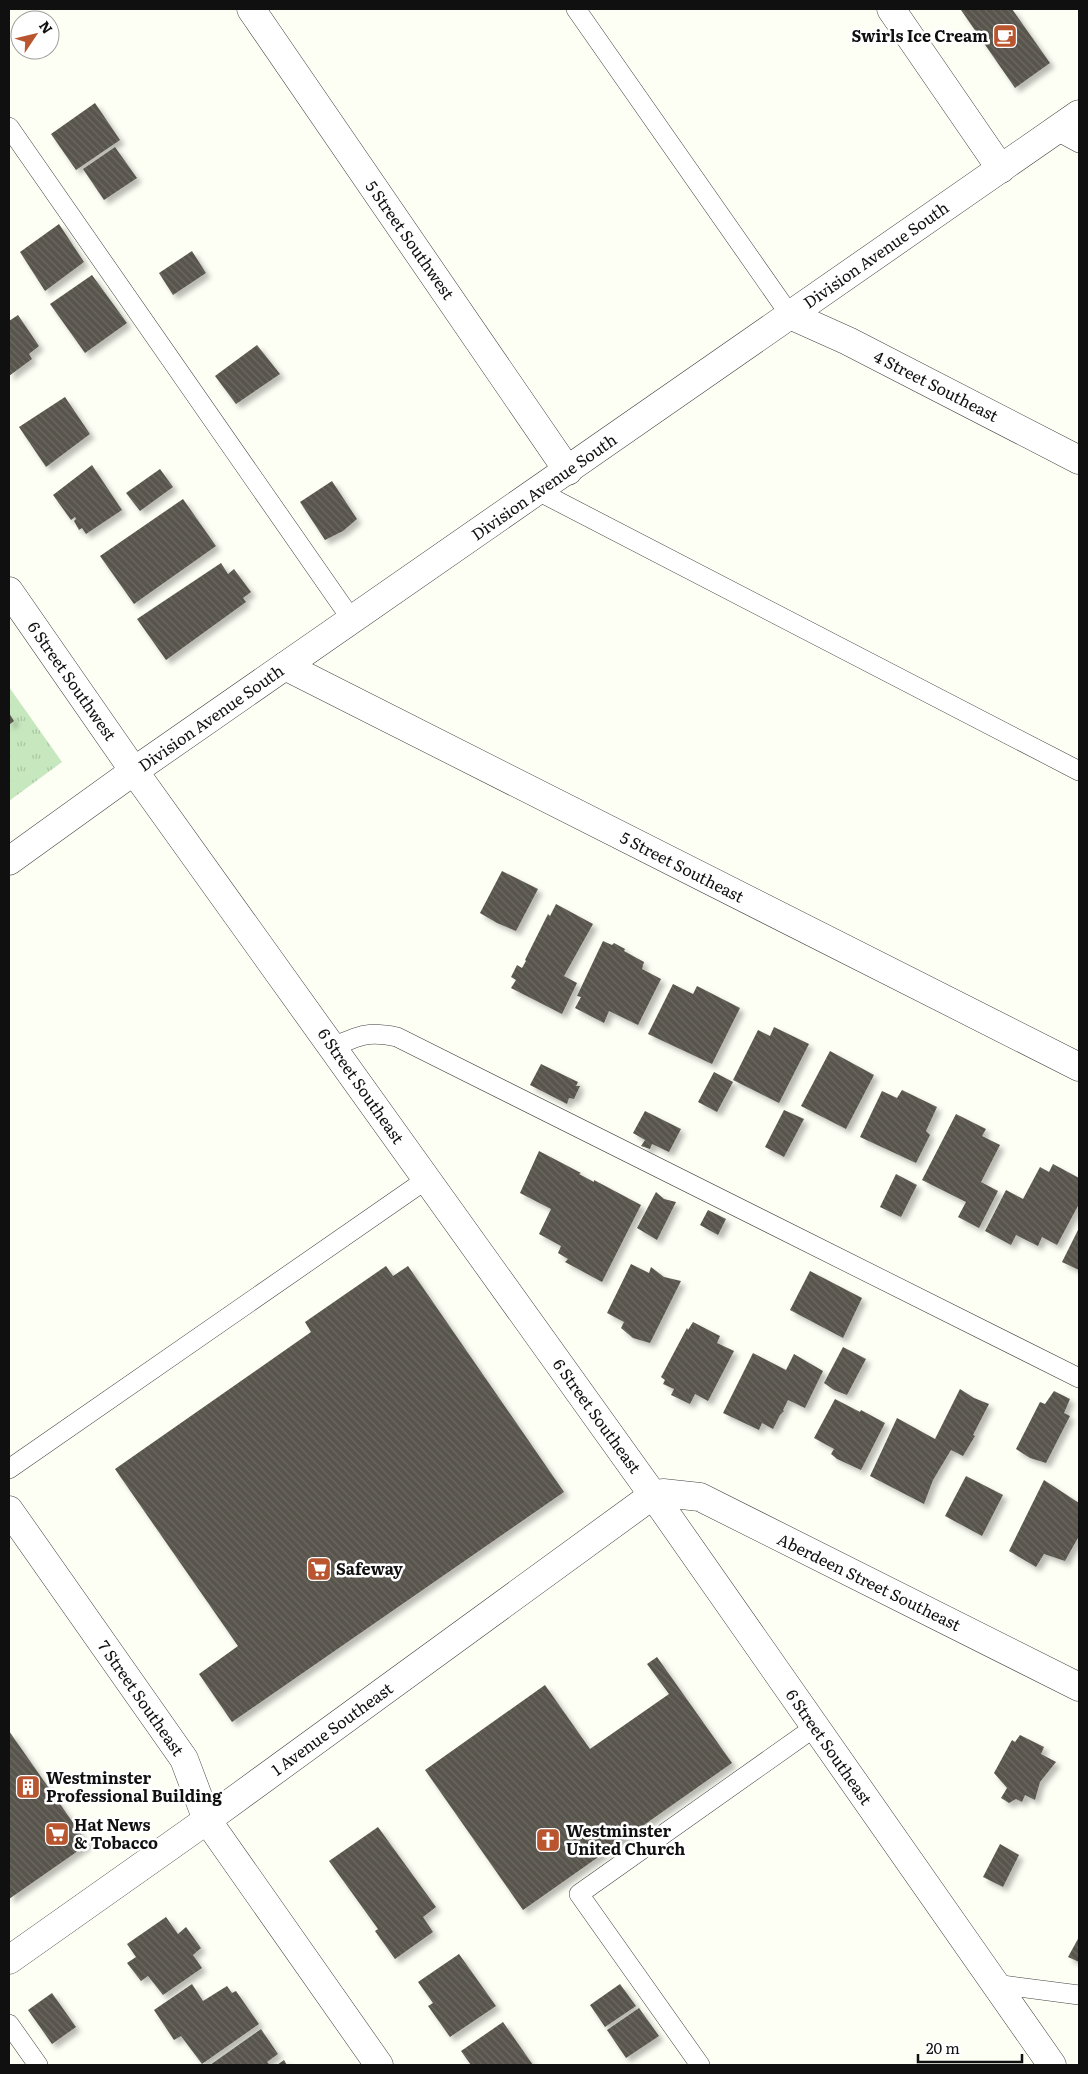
<svg xmlns="http://www.w3.org/2000/svg" width="1088" height="2074" font-family="Literata,serif">
<style>
.grass{fill:url(#grass-tufts)}
.building{fill:url(#building-back-hatch);filter:url(#shadow)}
.lines{fill:none;stroke-linecap:round;stroke-linejoin:round}
.service-casing{stroke:#434343;stroke-width:20}
.minor-casing{stroke:#434343;stroke-width:29}
.tertiary-casing{stroke:#434343;stroke-width:29}
.service{stroke:#fff;stroke-width:19}
.minor{stroke:#fff;stroke-width:28}
.tertiary{stroke:#fff;stroke-width:28}
.labels{text-anchor:middle;stroke-width:5;stroke-linejoin:round;paint-order:stroke}
.poi-label{font-size:16px;font-weight:bold;fill:#101010;stroke:#fff;text-anchor:start}
.street-label{font-size:16px;fill:#101010;stroke:#fff}
</style>
<defs>
<pattern id="grass-tufts" width="24" height="20" patternUnits="userSpaceOnUse" patternTransform="scale(1.25)"><rect width="24" height="20" fill="#c7e8bf"/><path d="M3 7l-1-3M5 7V3M7 7l1-3M15 17l-1-3M17 17v-4M19 17l1-3" fill="none" stroke="#aac6a3"/></pattern>
<pattern id="building-back-hatch" width="6" height="6" patternUnits="userSpaceOnUse" patternTransform="scale(1.25)"><rect width="6" height="6" fill="#59554d"/><path d="M-1 5l2 2M0 0l6 6M5-1l2 2" fill="none" stroke="#6c6962"/></pattern>
<filter id="shadow"><feDropShadow dx="4.5" dy="4.5" stdDeviation="2.5" flood-color="#0004"/></filter>
</defs>
<rect width="100%" height="100%" fill="#fdfef4"/>
<path class="grass" d="M9,687L62,762L9,801Z"/>
<g class="building">
<path d="M963,9H1012L1050,63L1015,88L961,10Z"/>
<path d="M95,103L120,140L76,170L51,134Z"/>
<path d="M115,147L137,178L104,200L83,169Z"/>
<path d="M59,224L84,262L45,291L20,252Z"/>
<path d="M192,251L206,273L173,295L159,273Z"/>
<path d="M92,275L127,323L85,353L50,304Z"/>
<path d="M18,315L39,346L29,354L32,359L9,376V321Z"/>
<path d="M257,345L280,374L236,404L215,376Z"/>
<path d="M65,397L90,434L46,467L19,427Z"/>
<path d="M92,465L122,510L86,534L82,528L79,530L74,521L76,519L75,517L71,520L53,495Z"/>
<path d="M160,469L173,487L140,511L126,493Z"/>
<path d="M332,481L357,519L343,531L325,540L300,502Z"/>
<path d="M183,499L216,546L134,604L100,556Z"/>
<path d="M221,563L228,574L234,569L251,592L243,598L246,602L166,660L137,619Z"/>
<path d="M9,713L14,721L9,725Z"/>
<path d="M502,871L538,889L516,931L497,923L480,913Z"/>
<path d="M556,904L593,924L564,976L577,983L562,1014L511,988L516,980L511,977L517,965L522,968L526,961L525,960L548,914L550,916Z"/>
<path d="M603,941L612,945L614,943L625,949L624,951L644,962L642,969L661,979L638,1025L609,1011L604,1023L575,1008L581,997L577,996Z"/>
<path d="M673,984L693,994L697,986L740,1008L712,1064L648,1034Z"/>
<path d="M774,1027L809,1044L779,1103L733,1080L758,1030L770,1036Z"/>
<path d="M830,1051L874,1075L846,1129L801,1106Z"/>
<path d="M541,1064L578,1082L576,1086H580L574,1099L569,1098L567,1104L530,1085Z"/>
<path d="M714,1072L733,1082L717,1112L698,1102Z"/>
<path d="M902,1090L937,1107L926,1131L930,1135L916,1163L860,1137L882,1091L897,1098Z"/>
<path d="M784,1110L804,1119L784,1157L765,1147Z"/>
<path d="M645,1111L681,1129L669,1152L652,1144L650,1149L641,1146L645,1140L633,1133Z"/>
<path d="M956,1114L986,1129L982,1136L1000,1145L981,1182L998,1191L979,1228L958,1217L966,1202L922,1180Z"/>
<path d="M539,1151L581,1173L579,1174L594,1182V1180L641,1205L602,1282L565,1262L568,1259L558,1253L561,1246L539,1234L551,1209L520,1193Z"/>
<path d="M1053,1164L1079,1178V1204L1057,1245L1042,1237L1038,1246L1016,1235L1011,1245L985,1231L1006,1190L1023,1199L1040,1167L1049,1172Z"/>
<path d="M896,1174L917,1185L901,1217L880,1207Z"/>
<path d="M656,1192L664,1199L676,1202L657,1240L637,1228Z"/>
<path d="M708,1210L726,1219L718,1235L700,1225Z"/>
<path d="M1079,1228V1270L1062,1262Z"/>
<path d="M631,1264L649,1273L651,1267L664,1277L681,1281L650,1343L633,1338L621,1328L624,1322L607,1313Z"/>
<path d="M386,1266L393,1276L408,1266L564,1492L232,1722L199,1674L238,1646L115,1469L311,1332L305,1322Z"/>
<path d="M810,1271L862,1298L843,1338L790,1310Z"/>
<path d="M693,1322L720,1336L717,1343L734,1351L708,1401L695,1394L690,1404L671,1395L674,1389L663,1384L665,1380L661,1377L687,1328L688,1330Z"/>
<path d="M843,1347L866,1359L847,1395L834,1390L824,1383Z"/>
<path d="M753,1353L786,1370L794,1354L823,1371L805,1408L788,1400L783,1410L784,1411L780,1415L773,1429L762,1423L759,1430L723,1413Z"/>
<path d="M960,1389L974,1398L989,1404L973,1435L975,1436L963,1456L951,1450L933,1480L924,1504L870,1476L897,1418L935,1439Z"/>
<path d="M1054,1391L1070,1399L1064,1413L1070,1416L1046,1463L1030,1458L1016,1449L1040,1402L1045,1404Z"/>
<path d="M835,1399L860,1412L861,1410L885,1423L861,1470L837,1459L831,1454L834,1449L814,1438Z"/>
<path d="M966,1476L1003,1495L982,1536L945,1516Z"/>
<path d="M1044,1480L1079,1503V1536L1065,1561L1044,1554L1036,1567L1009,1551Z"/>
<path d="M657,1657L732,1763L523,1910L425,1770L545,1685L590,1749L669,1694L647,1664Z"/>
<path d="M9,1731L88,1844L9,1899Z"/>
<path d="M1020,1735L1044,1747L1041,1754L1056,1762L1040,1782L1035,1800L1025,1795L1022,1802L1016,1799L1009,1803L1001,1798L1007,1788L994,1773L1012,1740L1015,1742Z"/>
<path d="M378,1827L436,1907L423,1917L433,1932L395,1959L375,1931L378,1929L329,1861Z"/>
<path d="M1000,1844L1019,1855L1003,1887L983,1877Z"/>
<path d="M166,1917L178,1934L186,1927L201,1948L193,1955L202,1968L163,1995L148,1976L141,1981L127,1963L136,1957L127,1944Z"/>
<path d="M1079,1937V1962L1068,1957Z"/>
<path d="M459,1954L496,2006L450,2037L428,2006L433,2003L418,1982Z"/>
<path d="M192,1984L203,2001L227,1986L232,1993L236,1991L259,2024L202,2064L181,2036L174,2040L154,2010Z"/>
<path d="M620,1984L636,2006L605,2027L590,2005Z"/>
<path d="M52,1993L76,2027L52,2044L28,2010Z"/>
<path d="M639,2008L659,2036L626,2058L607,2030Z"/>
<path d="M503,2022L533,2065H471L461,2051Z"/>
<path d="M261,2029L278,2054L267,2062L270,2065H210Z"/>
<path d="M284,2060L287,2065H277Z"/>
</g>
<g class="lines">
<defs>
<g id="service">
<path d="M576,9L790,315"/>
<path d="M9,127L352,620"/>
<path d="M1055,130L1079,143"/>
<path d="M538,491L1079,771"/>
<path d="M333,1047C360,1035 368,1031 397,1037L1079,1378"/>
<path d="M9,1469L427,1179"/>
<path d="M995,1984L1079,1995"/>
<path d="M9,2024L38,2065"/>
<path d="M700,2065L579,1894L815,1727"/>
</g>
<g id="minor">
<path d="M251,9L568,471"/>
<path d="M891,9L1001,169"/>
<path d="M790,315L848,341L1079,460"/>
<path d="M9,591L134,771"/>
<path d="M285,666L1079,1067"/>
<path d="M9,1510L184,1759L207,1820L379,2065"/>
<path d="M9,1960L207,1820L653,1495L663,1493L700,1497L1079,1687"/>
</g>
<g id="tertiary">
<path d="M134,771L653,1495L1052,2065"/>
<path d="M9,861L134,771L1079,114"/>
</g>
</defs>
<use href="#service" class="service-casing"/>
<use href="#minor" class="minor-casing"/>
<use href="#tertiary" class="tertiary-casing"/>
<use href="#service" class="service"/>
<use href="#minor" class="minor"/>
<use href="#tertiary" class="tertiary"/>
</g>
<defs>
<symbol id="cafe-square" viewBox="-11 -11 22 22"><rect x="-9" y="-9" width="18" height="18" rx="4" fill="#b95630" stroke="#fff"/><path d="M-5.5-4.5H6V0H3Q3 3.5 0 3.5H-2.5Q-5.5 3.5-5.5 0ZM3-3.2v2h1.7v-2ZM-6 4.5H4V6H-6Z" fill="#fff"/></symbol>
<symbol id="supermarket-square" viewBox="-11 -11 22 22"><rect x="-9" y="-9" width="18" height="18" rx="4" fill="#b95630" stroke="#fff"/><path d="M-6-5.5h2.5l.6 2H6L4.5 2H-2.5L-4.4-4H-6ZM-1.5 3.2a1.3 1.3 0 1 0 .1 0ZM3 3.2a1.3 1.3 0 1 0 .1 0Z" fill="#fff"/></symbol>
<symbol id="building-square" viewBox="-11 -11 22 22"><rect x="-9" y="-9" width="18" height="18" rx="4" fill="#b95630" stroke="#fff"/><path d="M-4-6H4V6H1V3H-1V6H-4ZM-2.5-4.3h1.7v1.8h-1.7ZM.8-4.3h1.7v1.8H.8ZM-2.5-1h1.7V.8h-1.7ZM.8-1h1.7V.8H.8Z" fill="#fff"/></symbol>
<symbol id="church-square" viewBox="-11 -11 22 22"><rect x="-9" y="-9" width="18" height="18" rx="4" fill="#b95630" stroke="#fff"/><path d="M-1.2-6h2.4v3.5h3.3v2.4h-3.3V6h-2.4V-.1h-3.3v-2.4h3.3Z" fill="#fff"/></symbol>
</defs>
<g fill-rule="evenodd">
<use href="#cafe-square" x="991" y="22" width="28" height="28"/>
<use href="#supermarket-square" x="305" y="1555" width="28" height="28"/>
<use href="#building-square" x="14" y="1773" width="28" height="28"/>
<use href="#supermarket-square" x="43" y="1820" width="28" height="28"/>
<use href="#church-square" x="534" y="1826" width="28" height="28"/>
</g>
<g class="labels">
<g class="poi-label">
<text x="988" y="42" text-anchor="end">Swirls Ice Cream</text>
<text x="336" y="1575">Safeway</text>
<text x="46" y="1784">Westminster<tspan x="46" dy="18">Professional Building</tspan></text>
<text x="74" y="1831">Hat News<tspan x="74" dy="18">&amp; Tobacco</tspan></text>
<text x="566" y="1837">Westminster<tspan x="566" dy="18">United Church</tspan></text>
</g>
<g class="street-label">
<text transform="translate(410 240) rotate(55)" y="6">5 Street Southwest</text>
<text transform="translate(876 255) rotate(-35)" y="6">Division Avenue South</text>
<text transform="translate(936 386) rotate(27)" y="6">4 Street Southeast</text>
<text transform="translate(544 487) rotate(-35)" y="6">Division Avenue South</text>
<text transform="translate(72 681) rotate(55)" y="6">6 Street Southwest</text>
<text transform="translate(211 718) rotate(-35)" y="6">Division Avenue South</text>
<text transform="translate(682 867) rotate(27)" y="6">5 Street Southeast</text>
<text transform="translate(361 1086) rotate(55)" y="6">6 Street Southeast</text>
<text transform="translate(597 1416) rotate(54)" y="6">6 Street Southeast</text>
<text transform="translate(869 1582) rotate(26)" y="6">Aberdeen Street Southeast</text>
<text transform="translate(141 1698) rotate(55)" y="6">7 Street Southeast</text>
<text transform="translate(332 1729) rotate(-36)" y="6">1 Avenue Southeast</text>
<text transform="translate(829 1747) rotate(55)" y="6">6 Street Southeast</text>
</g>
</g>
<rect width="1088" height="2074" fill="none" stroke="#101010" stroke-width="20"/>
<g transform="translate(35 35) rotate(55)"><circle r="24" fill="#ffffff" stroke="#9f9f9f"/>
<path d="M0-4L9 19L0 12L-9 19Z" fill="#b95630"/>
<text y="-8" font-size="14" font-weight="bold" text-anchor="middle" fill="#101010">N</text>
</g>
<path d="M918 2054v8h104v-8" fill="none" stroke="#101010" stroke-width="2.5"/>
<text x="926" y="2054" font-size="15" fill="#101010" stroke="#ffffff" stroke-width="4" paint-order="stroke">20 m</text>
</svg>
